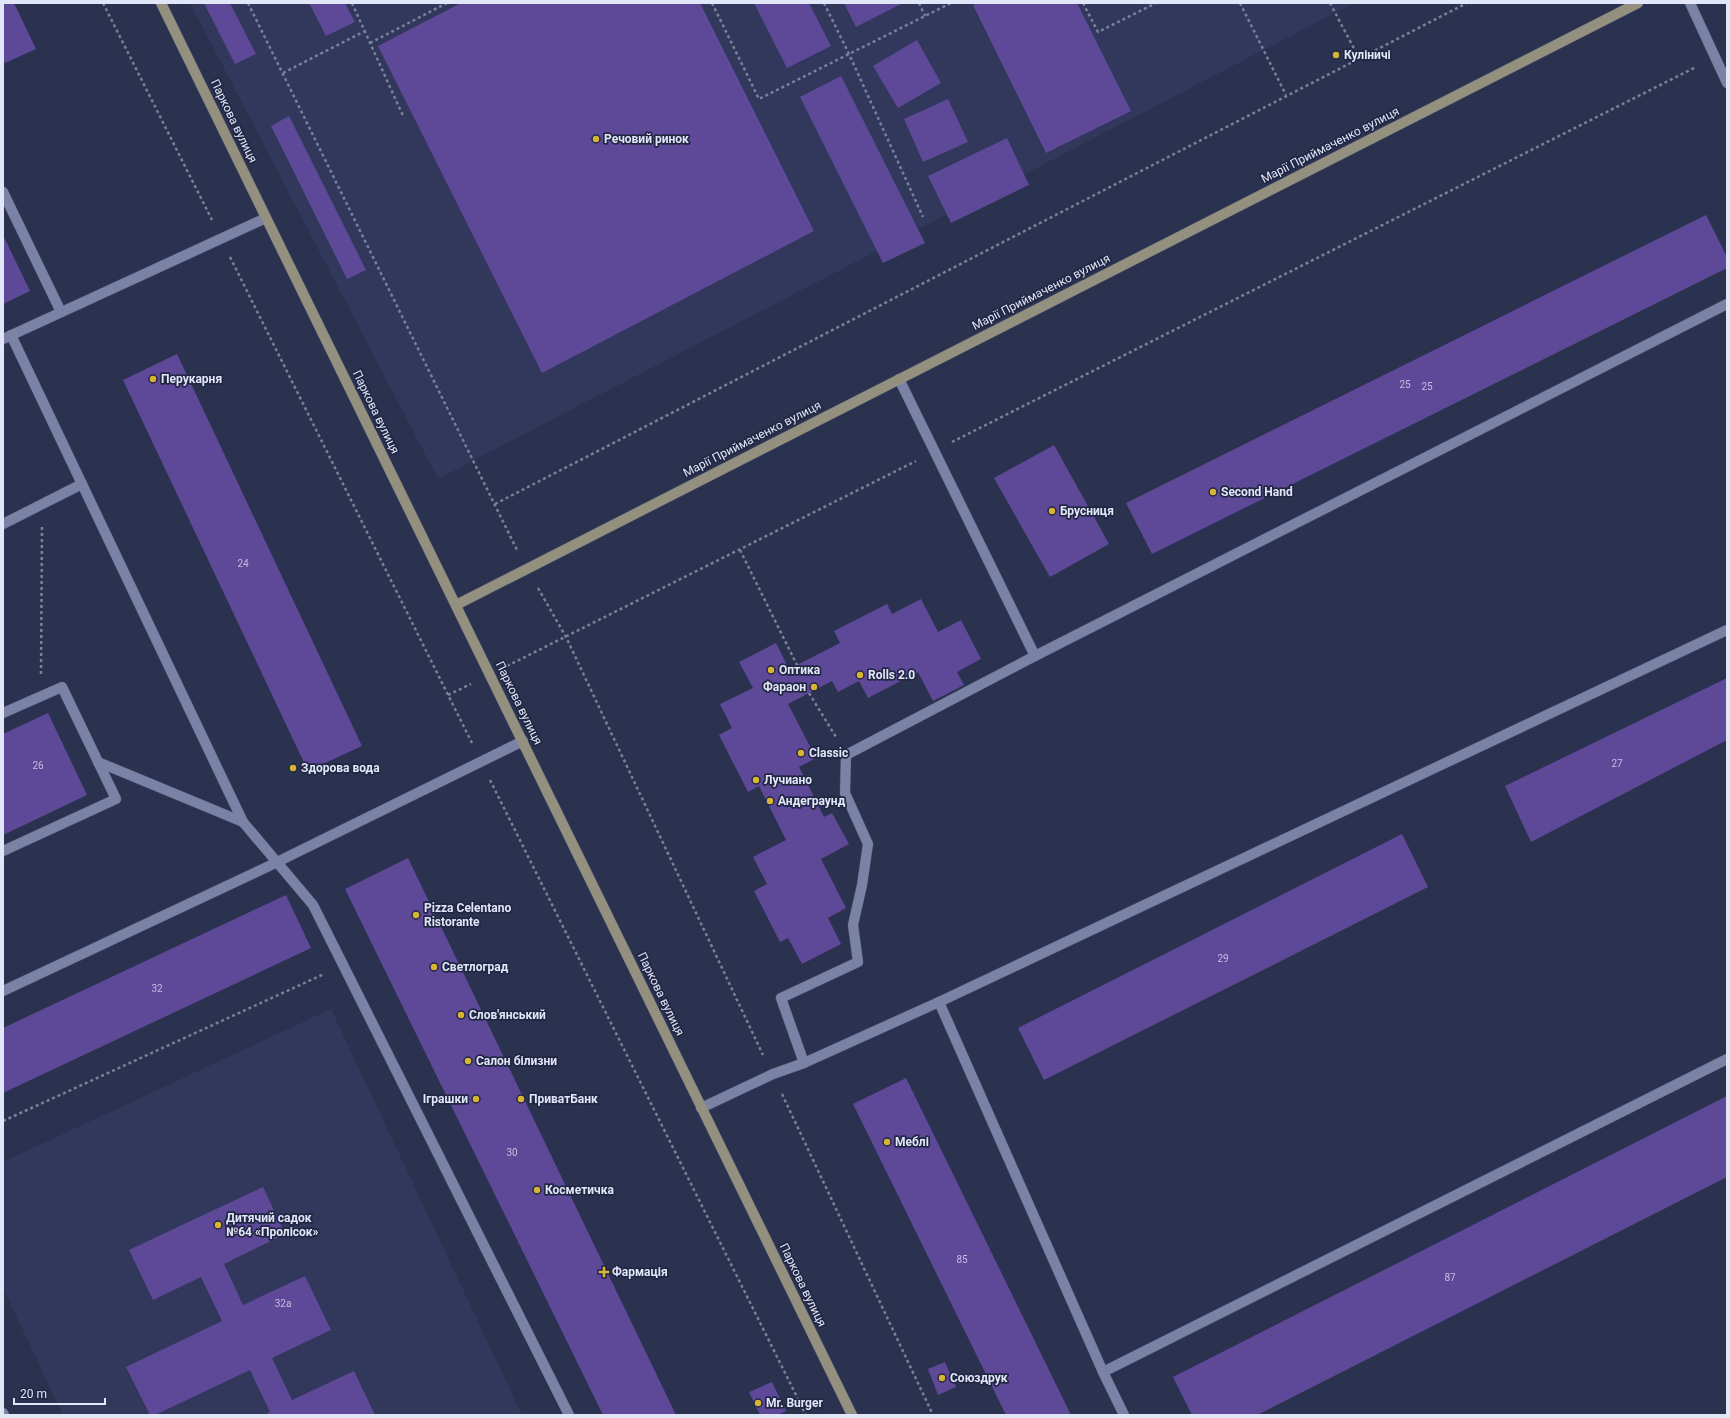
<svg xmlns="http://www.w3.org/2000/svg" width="1730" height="1418" font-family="Roboto,sans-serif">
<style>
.built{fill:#31385c}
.building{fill:#5e4898}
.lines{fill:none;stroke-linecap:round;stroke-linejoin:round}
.lane-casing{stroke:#494e67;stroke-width:11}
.secondary-casing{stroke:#494e67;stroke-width:11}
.path{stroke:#7a8099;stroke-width:2.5;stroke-dasharray:3 3;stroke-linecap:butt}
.lane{stroke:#7a83a6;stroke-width:10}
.secondary{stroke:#94907f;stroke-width:10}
.poi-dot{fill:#d6b534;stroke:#222744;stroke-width:1.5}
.labels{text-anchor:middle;stroke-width:3.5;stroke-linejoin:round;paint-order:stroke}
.number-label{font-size:10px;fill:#c0bee1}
.poi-label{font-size:12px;font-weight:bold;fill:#e1e6f9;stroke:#222744;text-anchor:start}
.street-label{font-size:12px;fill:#e1e6f9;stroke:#222744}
</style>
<rect width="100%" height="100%" fill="#2b324f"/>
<g class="built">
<path d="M190,3H1354L438,479Z"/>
<path d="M331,1009L522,1415H63L3,1288V1162Z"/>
</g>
<g class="building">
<path d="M3,3H14L36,49L5,63L3,59Z"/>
<path d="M204,3H230L256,54L235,64Z"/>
<path d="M309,3H345L355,22L326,36Z"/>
<path d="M461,3H700L814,231L542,373L378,46Z"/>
<path d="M754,3H809L831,46L787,68Z"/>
<path d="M844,3H903L856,27Z"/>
<path d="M978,3H1077L1131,111L1046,153L973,5Z"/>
<path d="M917,40L941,83L898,108L873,66Z"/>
<path d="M841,76L925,243L883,263L800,97Z"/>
<path d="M948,99L968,142L923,162L904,119Z"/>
<path d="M289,116L366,270L347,279L271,126Z"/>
<path d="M1007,138L1029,185L951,223L928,176Z"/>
<path d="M1706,215L1727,257V268L1152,554L1126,503Z"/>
<path d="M3,235L30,291L3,304Z"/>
<path d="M177,354L362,746L308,771L123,380Z"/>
<path d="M1054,445L1109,544L1050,577L994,478Z"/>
<path d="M921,599L938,632L961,620L981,659L957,672L964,685L933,701L918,672L868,698L859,681L838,692L832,681L788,704L816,758L799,767L824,817L832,813L849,844L821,859L846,908L828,918L841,944L802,964L788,938L780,942L754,891L767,884L753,857L786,840L759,786L748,792L719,735L732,728L720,704L753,688L739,662L776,643L789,669L840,643L834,631L887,604L892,614Z"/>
<path d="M1727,678V740L1531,842L1505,786Z"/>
<path d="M48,713L87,795L3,835V734Z"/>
<path d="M1402,834L1428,887L1044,1080L1018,1028Z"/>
<path d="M408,858L676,1415H603L345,889Z"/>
<path d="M286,895L311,948L3,1093V1028Z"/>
<path d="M906,1078L1071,1415H1006L853,1104Z"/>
<path d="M1727,1096V1177L1257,1415H1192L1173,1377Z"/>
<path d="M263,1187L285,1234L224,1264L243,1305L305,1276L331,1330L272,1358L292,1400L354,1371L375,1415H265L270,1412L250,1370L155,1415H150L126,1367L222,1321L201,1277L153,1300L129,1250Z"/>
<path d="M945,1362L956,1387L938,1395L928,1369Z"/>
<path d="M772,1382L786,1411L777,1415H760L749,1392Z"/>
</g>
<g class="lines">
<defs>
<g id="lane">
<path d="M1690,3L1727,83"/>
<path d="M3,192L61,312"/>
<path d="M11,335L243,822L313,905L569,1415"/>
<path d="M3,339L266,218"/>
<path d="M3,524L82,484"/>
<path d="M1035,656L1727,304"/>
<path d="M3,713L62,687L116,799L3,851"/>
<path d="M98,762L243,822"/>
<path d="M3,991L267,867L523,741"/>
<path d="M939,1002L1103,1372L1124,1415"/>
<path d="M804,1063L781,998L858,962L853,925L862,885L868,844L845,793L846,755L1035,656L899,379"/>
<path d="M701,1108L773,1074L804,1063L939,1002L1727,630"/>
<path d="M1103,1372L1727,1059"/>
<path d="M3,1413L4,1415"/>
</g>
<g id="secondary">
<path d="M161,3L852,1415"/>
<path d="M456,605L1638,3"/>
</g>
</defs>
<use href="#lane" class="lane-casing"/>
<use href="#secondary" class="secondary-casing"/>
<g class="path">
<path d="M103,3L212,220"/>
<path d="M248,3L517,550"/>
<path d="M352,3L404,118"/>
<path d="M712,3L759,99L951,3"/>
<path d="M824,3L849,54L923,217"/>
<path d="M919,3L925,16"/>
<path d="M1083,3L1098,32L1156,3"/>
<path d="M1240,3L1286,95"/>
<path d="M1330,3L1359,58"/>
<path d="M370,43L447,3"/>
<path d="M283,73L365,31"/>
<path d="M230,257L472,743"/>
<path d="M952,442L1696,67"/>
<path d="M495,504L1467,3"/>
<path d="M740,550L797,665"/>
<path d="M538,588L566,637L763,1055"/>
<path d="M507,666L916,461"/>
<path d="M41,674L42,527"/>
<path d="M809,693L836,737"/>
<path d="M448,695L471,684"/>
<path d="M490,780L806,1415"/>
<path d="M782,1094L933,1415"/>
<path d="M3,1121L324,974"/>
</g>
<use href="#lane" class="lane"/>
<use href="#secondary" class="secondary"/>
</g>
<g class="poi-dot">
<circle cx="1336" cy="55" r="4"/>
<circle cx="596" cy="139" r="4"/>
<circle cx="153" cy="379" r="4"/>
<circle cx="1213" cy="492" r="4"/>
<circle cx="1052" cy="511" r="4"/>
<circle cx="771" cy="670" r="4"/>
<circle cx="860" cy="675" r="4"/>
<circle cx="814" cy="687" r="4"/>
<circle cx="801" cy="753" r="4"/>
<circle cx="293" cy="768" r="4"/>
<circle cx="756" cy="780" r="4"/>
<circle cx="770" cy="801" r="4"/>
<circle cx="416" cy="915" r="4"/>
<circle cx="434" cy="967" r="4"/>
<circle cx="461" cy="1015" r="4"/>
<circle cx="468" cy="1061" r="4"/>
<circle cx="476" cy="1099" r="4"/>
<circle cx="521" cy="1099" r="4"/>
<circle cx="887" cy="1142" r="4"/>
<circle cx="537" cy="1190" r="4"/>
<circle cx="218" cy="1225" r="4"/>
<path d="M602 1266h4v4h4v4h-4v4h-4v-4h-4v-4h4z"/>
<circle cx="942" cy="1378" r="4"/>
<circle cx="758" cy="1403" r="4"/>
</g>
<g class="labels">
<g class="number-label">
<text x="1405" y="388">25</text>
<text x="1427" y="390">25</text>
<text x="243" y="567">24</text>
<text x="1617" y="767">27</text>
<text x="38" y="769">26</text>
<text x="1223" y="962">29</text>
<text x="157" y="992">32</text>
<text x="512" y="1156">30</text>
<text x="962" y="1263">85</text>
<text x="1450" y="1281">87</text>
<text x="283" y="1307">32а</text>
</g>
<g class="poi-label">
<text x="1344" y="59">Куліничі</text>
<text x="604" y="143">Речовий ринок</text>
<text x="161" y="383">Перукарня</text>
<text x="1221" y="496">Second Hand</text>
<text x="1060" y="515">Брусниця</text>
<text x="779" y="674">Оптика</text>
<text x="868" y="679">Rolls 2.0</text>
<text x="806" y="691" text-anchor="end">Фараон</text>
<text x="809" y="757">Classic</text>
<text x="301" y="772">Здорова вода</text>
<text x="764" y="784">Лучиано</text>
<text x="778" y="805">Андеграунд</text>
<text x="424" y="912">Pizza Celentano<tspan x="424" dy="14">Ristorante</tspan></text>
<text x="442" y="971">Светлоград</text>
<text x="469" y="1019">Слов'янський</text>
<text x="476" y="1065">Салон білизни</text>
<text x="468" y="1103" text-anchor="end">Іграшки</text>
<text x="529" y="1103">ПриватБанк</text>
<text x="895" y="1146">Меблі</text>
<text x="545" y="1194">Косметичка</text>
<text x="226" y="1222">Дитячий садок<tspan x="226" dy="14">№64 «Пролісок»</tspan></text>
<text x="612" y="1276">Фармація</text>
<text x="950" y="1382">Союздрук</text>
<text x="766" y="1407">Mr. Burger</text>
</g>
<g class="street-label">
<text transform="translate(234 121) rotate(64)" y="4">Паркова вулиця</text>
<text transform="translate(1330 145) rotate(-27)" y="4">Марії Приймаченко вулиця</text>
<text transform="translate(1041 292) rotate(-27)" y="4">Марії Приймаченко вулиця</text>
<text transform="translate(376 412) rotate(64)" y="4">Паркова вулиця</text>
<text transform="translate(752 439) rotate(-27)" y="4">Марії Приймаченко вулиця</text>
<text transform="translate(519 703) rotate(64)" y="4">Паркова вулиця</text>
<text transform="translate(661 994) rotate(64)" y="4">Паркова вулиця</text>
<text transform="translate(803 1285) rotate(64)" y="4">Паркова вулиця</text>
</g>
</g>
<rect width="1730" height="1418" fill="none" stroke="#e1e6f9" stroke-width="8"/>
<path d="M14 1398v6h91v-6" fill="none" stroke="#e1e6f9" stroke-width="2"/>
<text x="20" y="1398" font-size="12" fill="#e1e6f9" stroke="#222744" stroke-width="3" paint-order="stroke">20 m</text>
</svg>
